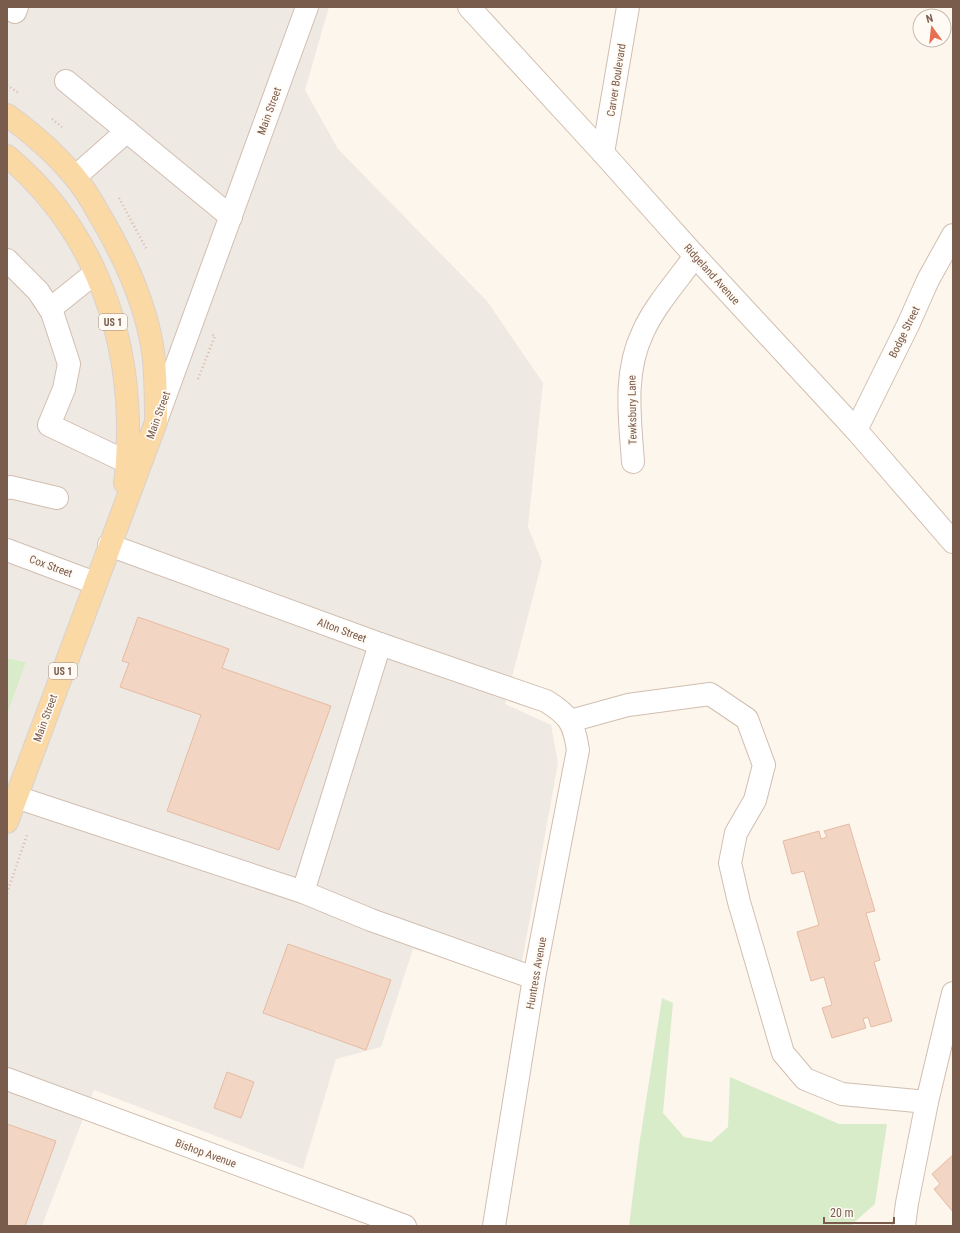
<svg xmlns="http://www.w3.org/2000/svg" width="960" height="1233" font-family="'Roboto Condensed',sans-serif">
<style>
.industrial{fill:#efe9e4}
.green{fill:#d8ecc9}
.building{fill:#f3d5c3;stroke:#e6bba3}
.lines{fill:none;stroke-linecap:round;stroke-linejoin:round}
.minor-casing{stroke:#d1beb0;stroke-width:24}
.major-casing{stroke:#dad1cd;stroke-width:24}
.path{stroke:#d9b8a5;stroke-width:2.5;stroke-dasharray:1 3;stroke-linecap:butt}
.minor{stroke:#fff;stroke-width:22}
.major{stroke:#fbd9a5;stroke-width:22}
.labels{text-anchor:middle;stroke-width:3.5;stroke-linejoin:round;paint-order:stroke}
.shield{fill:#fffaf3;stroke:#a28b7f;stroke-width:1}
.shield-label{font-size:10px;font-weight:bold;fill:#7a5c4d}
.street-label{font-size:11px;fill:#7a5c4d;stroke:#fffaf3}
</style>
<rect width="100%" height="100%" fill="#fdf6ec"/>
<path class="industrial" d="M7,7H329L305,90L338,149L487,301L543,383L528,527L542,562L505,704L551,725L558,763L519,978L413,949L381,1047L336,1059L303,1169L94,1090L42,1226H7V715L26,662L7,658Z"/>
<g class="green">
<path d="M7,658L26,662L7,715Z"/>
<path d="M662,998L673,1003L663,1113L684,1137L711,1142L728,1127L730,1077L839,1124H887L875,1204L850,1226H629L639,1146Z"/>
</g>
<g class="building">
<path d="M138,617L229,649L222,668L331,706L279,850L167,811L201,715L120,687L129,663L122,661Z"/>
<path d="M849,824L875,911L866,913L880,960L874,962L892,1021L871,1027L868,1017L863,1019L866,1028L832,1038L822,1008L832,1005L824,977L811,981L797,932L819,925L804,871L792,874L783,841L819,831L821,839L827,837L824,831Z"/>
<path d="M288,944L391,980L366,1050L263,1013Z"/>
<path d="M227,1072L254,1082L241,1118L214,1108Z"/>
<path d="M7,1124L56,1141L25,1226H7Z"/>
<path d="M953,1155V1212L934,1189L940,1184L932,1174Z"/>
</g>
<g class="lines">
<defs>
<g id="minor">
<path d="M469,7L603,153L695,256L856,430L953,542"/>
<path d="M15,12L17,7"/>
<path d="M66,81L231,217"/>
<path d="M603,153L628,7"/>
<path d="M75,177L127,131"/>
<path d="M7,260L38,291L52,312L69,364L64,389L49,425L127,462"/>
<path d="M50,309L95,273"/>
<path d="M156,421L307,7"/>
<path d="M856,430L908,325L928,280L953,235"/>
<path d="M633,462C630,419 623,373 643,332C655,305 678,280 695,256"/>
<path d="M7,488L10,487L57,498"/>
<path d="M109,545L380,644L546,701C569,715 574,723 578,750L534,978L494,1226"/>
<path d="M7,550L95,583"/>
<path d="M570,721L628,705L710,694L747,719L764,765L755,800L736,833L730,863L739,902L783,1053L805,1079L842,1094L927,1102"/>
<path d="M16,797L303,892L371,920L534,978"/>
<path d="M303,892L380,644"/>
<path d="M7,1079L405,1226"/>
<path d="M904,1226L907,1203L927,1102L953,993"/>
</g>
<g id="major">
<path d="M7,115C32,133 55,153 74,176C84,188 92,201 99,214C124,256 146,303 153,352C156,375 156,398 156,422L7,822"/>
<path d="M7,156C87,223 126,319 128,422C128,442 128,463 125,483"/>
</g>
</defs>
<use href="#minor" class="minor-casing"/>
<use href="#major" class="major-casing"/>
<g class="path">
<path d="M7,85L20,94"/>
<path d="M52,119L62,127"/>
<path d="M119,198L147,250"/>
<path d="M198,379L215,336L211,334"/>
<path d="M7,893L27,835"/>
</g>
<use href="#minor" class="minor"/>
<use href="#major" class="major"/>
</g>
<g class="labels">
<g class="shield">
<rect x="99" y="314" width="28" height="16" rx="3"/>
<rect x="49" y="663" width="28" height="16" rx="3"/>
</g>
<g class="shield-label">
<text x="113" y="326">US 1</text>
<text x="63" y="675">US 1</text>
</g>
<g class="street-label">
<text transform="translate(616 80) rotate(-81)" y="4">Carver Boulevard</text>
<text transform="translate(269 111) rotate(-70)" y="4">Main Street</text>
<text transform="translate(712 274) rotate(48)" y="4">Ridgeland Avenue</text>
<text transform="translate(904 332) rotate(-64)" y="4">Bodge Street</text>
<text transform="translate(632 410) rotate(-91)" y="4">Tewksbury Lane</text>
<text transform="translate(158 415) rotate(-70)" y="4">Main Street</text>
<text transform="translate(51 566) rotate(20)" y="4">Cox Street</text>
<text transform="translate(342 630) rotate(20)" y="4">Alton Street</text>
<text transform="translate(45 718) rotate(-70)" y="4">Main Street</text>
<text transform="translate(536 973) rotate(-80)" y="4">Huntress Avenue</text>
<text transform="translate(206 1153) rotate(20)" y="4">Bishop Avenue</text>
</g>
</g>
<rect width="960" height="1233" fill="none" stroke="#7a5c4d" stroke-width="16"/>
<g transform="translate(932 28) rotate(345)"><circle r="19" fill="#fffaf3" stroke="#cabbb1"/>
<path d="M0-3L7 15L0 10L-7 15Z" fill="#e76f51"/>
<text y="-6" font-size="11" font-weight="bold" text-anchor="middle" fill="#7a5c4d">N</text>
</g>
<path d="M824 1217v6h70v-6" fill="none" stroke="#7a5c4d" stroke-width="2"/>
<text x="830" y="1217" font-size="12" fill="#7a5c4d" stroke="#fffaf3" stroke-width="3" paint-order="stroke">20 m</text>
</svg>
